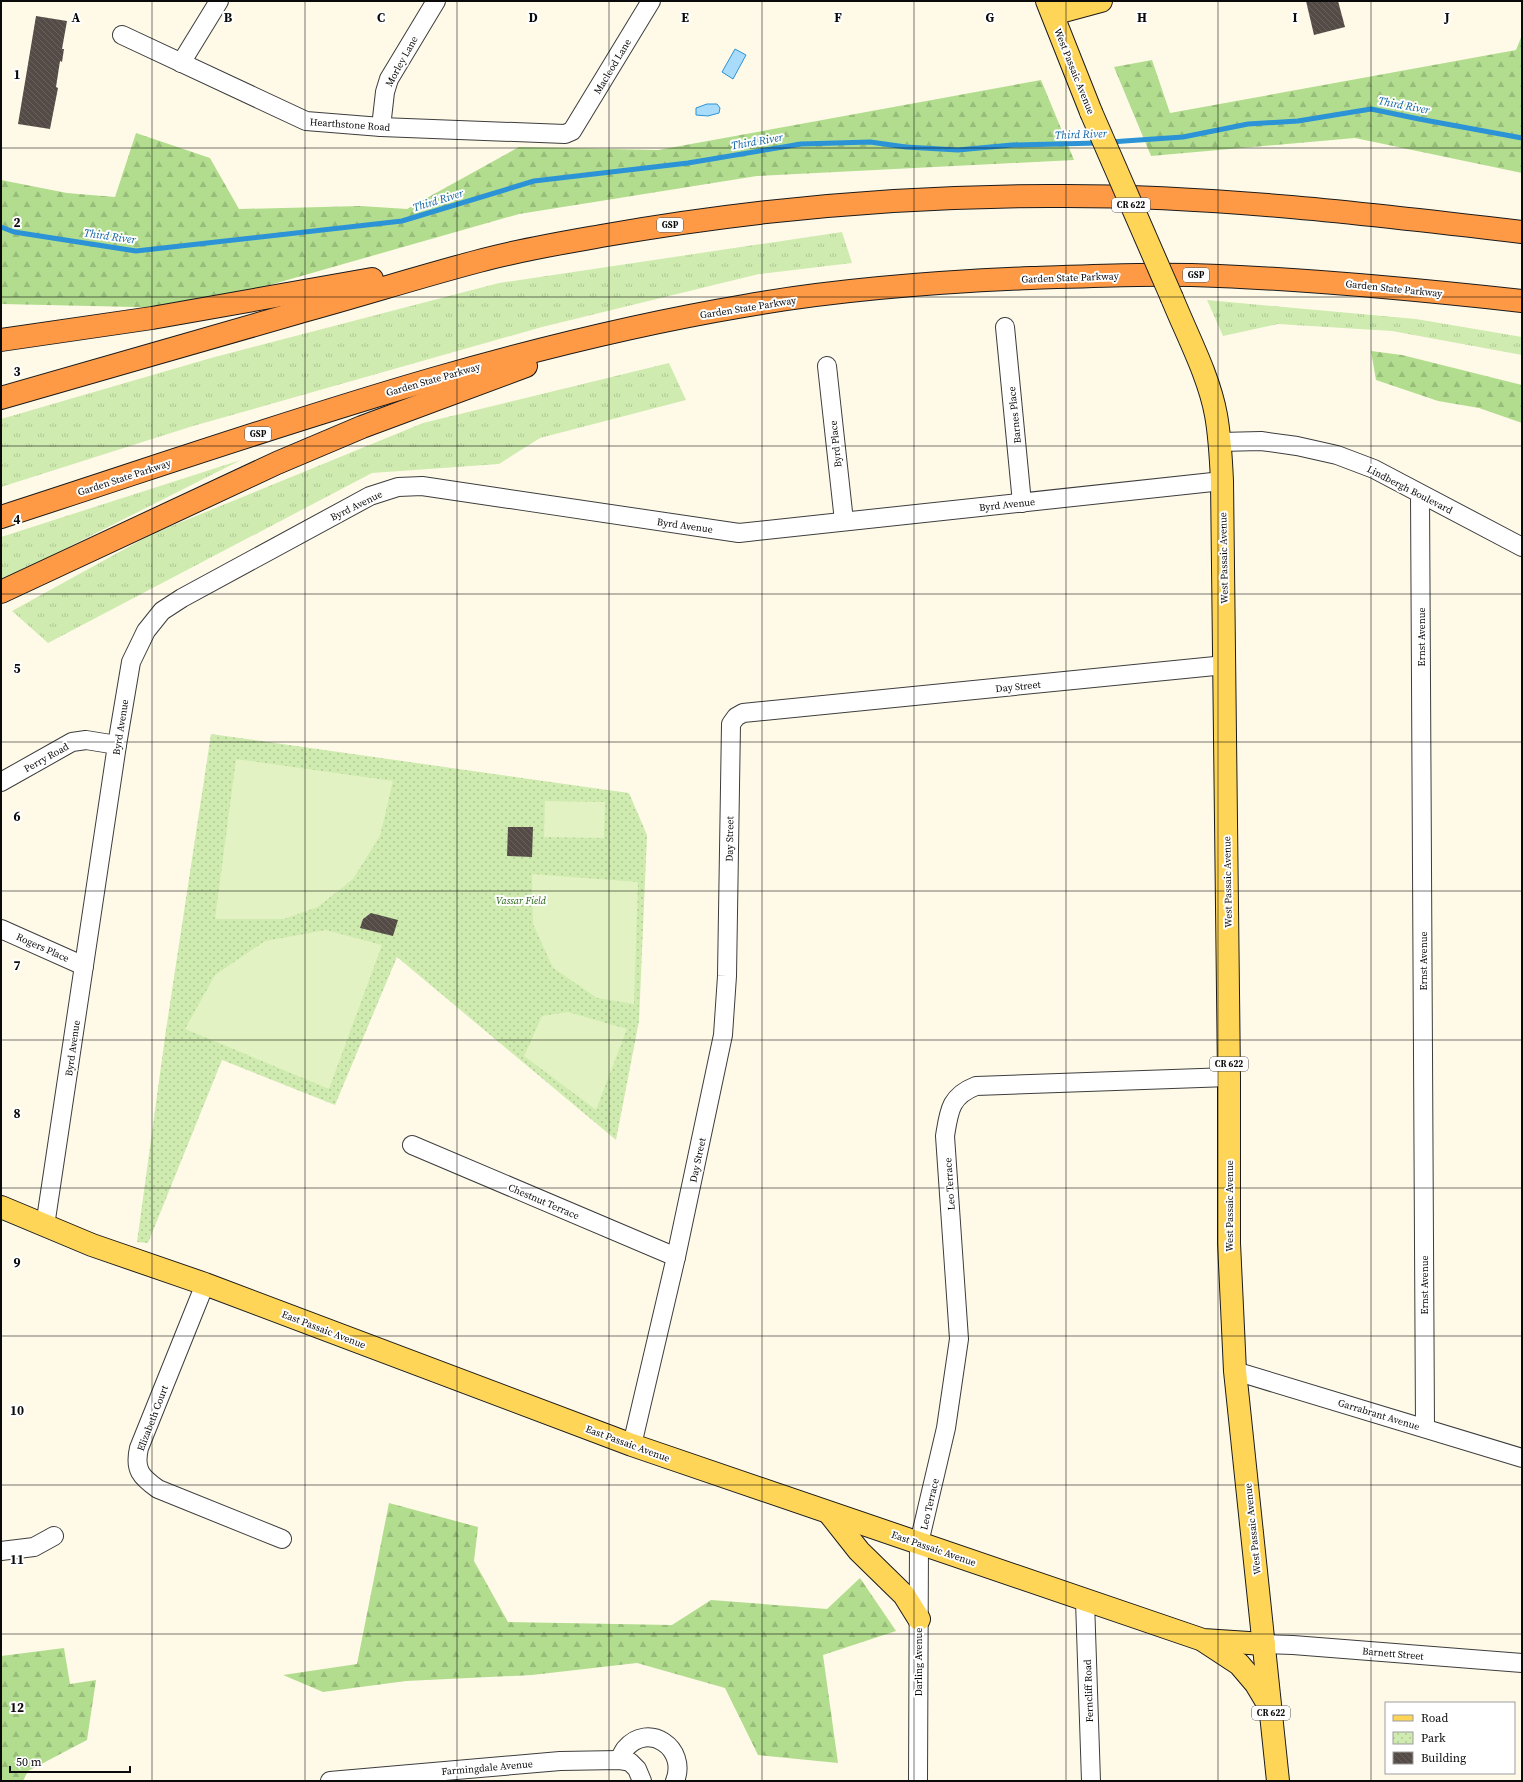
<svg xmlns="http://www.w3.org/2000/svg" width="1523" height="1782" font-family="'Source Serif 4',serif">
<style>
.grass{fill:url(#grass-tufts)}
.forest{fill:url(#forest-firs)}
.park{fill:url(#park-dots)}
.pitch{fill:#e2f2c2}
.water{fill:#a9dcfa;stroke:#2b93d6}
.lines{fill:none;stroke-linecap:round;stroke-linejoin:round}
.stream{stroke:#2b93d6;stroke-width:5}
.building{fill:url(#building-back-hatch)}
.minor-casing{stroke:#3d3d3d;stroke-width:20}
.major-casing{stroke:#1b1b1b;stroke-width:24}
.highway-casing{stroke:#1b1b1b;stroke-width:24}
.minor{stroke:#fff;stroke-width:18}
.major{stroke:#ffd558;stroke-width:22}
.highway{stroke:#fe9a46;stroke-width:22}
.major-bridge-casing{stroke:#1b1b1b;stroke-width:24;stroke-linecap:butt}
.major-bridge{stroke:#ffd558;stroke-width:22}
.grid{fill:none;stroke:#0a0a0a;stroke-width:1;stroke-opacity:0.55}
.labels{text-anchor:middle;stroke-width:4;stroke-linejoin:round;paint-order:stroke}
.shield{fill:#fff;stroke:#545454;stroke-width:1}
.shield-label{font-size:9px;font-weight:bold;fill:#0a0a0a}
.street-label{font-size:10px;fill:#0a0a0a;stroke:#fff}
.park-label{font-size:10px;font-style:italic;fill:#286518;stroke:#fff}
.water-label{font-size:11px;font-style:italic;fill:#0d62a3;stroke:#fff}
.grid-label{font-size:13px;text-anchor:middle;font-weight:bold;fill:#0a0a0a;stroke:#fff;stroke-width:4;stroke-linejoin:round;paint-order:stroke}
</style>
<defs>
<pattern id="grass-tufts" width="24" height="20" patternUnits="userSpaceOnUse"><rect width="24" height="20" fill="#cfebb0"/><path d="M3 7l-1-3M5 7V3M7 7l1-3M15 17l-1-3M17 17v-4M19 17l1-3" fill="none" stroke="#b0c896"/></pattern>
<pattern id="forest-firs" width="22" height="20" patternUnits="userSpaceOnUse"><rect width="22" height="20" fill="#b2dd8e"/><path d="M5 1l3.5 6h-7zM16 11l3.5 6h-7z" fill="#98bc79"/></pattern>
<pattern id="park-dots" width="8" height="8" patternUnits="userSpaceOnUse"><rect width="8" height="8" fill="#cfebb0"/><path d="M2 2h.1M6 6h.1" fill="none" stroke="#b0c896" stroke-width="1.8" stroke-linecap="round"/></pattern>
<pattern id="building-back-hatch" width="6" height="6" patternUnits="userSpaceOnUse"><rect width="6" height="6" fill="#544b46"/><path d="M-1 5l2 2M0 0l6 6M5-1l2 2" fill="none" stroke="#68605c"/></pattern>
</defs>
<rect width="100%" height="100%" fill="#fffae8"/>
<g class="grass">
<path d="M842,232L852,263L759,274L542,327L193,426L1,487V419L211,358L499,283Z"/>
<path d="M1207,300L1416,319L1522,337V355L1392,331L1278,324L1223,336Z"/>
<path d="M669,363L686,400L540,438L499,464L372,473L48,643L12,611L152,534L423,423Z"/>
<path d="M241,460L1,581V537Z"/>
</g>
<g class="forest">
<path d="M1522,35V173L1355,138L1151,156L1114,67L1152,60L1170,113L1516,50Z"/>
<path d="M1041,80L1074,160L757,176L519,214L210,302L180,308L1,304V180L67,193L115,197L136,133L210,158L239,209L361,206L407,209L519,147L658,150Z"/>
<path d="M1371,351L1402,355L1522,385V423L1479,408L1438,401L1376,380Z"/>
<path d="M389,1503L478,1527L474,1561L508,1622L672,1625L711,1600L827,1609L860,1578L896,1631L823,1655L838,1763L758,1755L725,1688L637,1663L532,1675L406,1681L323,1692L283,1675L357,1664Z"/>
<path d="M64,1648L70,1684L96,1680L87,1740L28,1771L23,1781H1V1656Z"/>
</g>
<path class="park" d="M211,734L629,793L647,835L639,1021L616,1140L397,957L335,1105L222,1060L148,1243L137,1242L166,1030Z"/>
<g class="pitch">
<path d="M236,759L393,781L380,836L353,879L318,907L284,919H215Z"/>
<path d="M545,801L605,802L604,838L544,837Z"/>
<path d="M532,874L638,882L634,1004L597,998L553,968L533,924Z"/>
<path d="M326,930L382,945L329,1089L185,1029L215,975L265,941Z"/>
<path d="M568,1012L627,1029L596,1110L524,1056L542,1016Z"/>
</g>
<g class="water">
<path d="M735,49L746,55L733,79L722,72Z"/>
<path d="M707,104H717L720,108L719,113L708,116L696,115V108Z"/>
</g>
<g class="lines">
<g class="stream">
<path d="M1110,142L1183,137L1248,124L1298,121L1371,109L1419,119L1522,138"/>
<path d="M1,227L14,232L136,251L402,221L534,181L688,163L801,144L870,142L906,147L958,150L1012,145L1098,143"/>
</g>
</g>
<g class="building">
<path d="M1306,1H1338L1345,27L1314,35Z"/>
<path d="M36,16L67,21L62,49H64L62,62L60,61L56,87L58,88L50,129L18,124Z"/>
<path d="M508,827H533L532,857L507,856Z"/>
<path d="M371,913L398,920L393,936L360,928L363,919Z"/>
</g>
<g class="lines">
<defs>
<g id="minor">
<path d="M122,35L306,121L381,127L565,134L572,131L651,1"/>
<path d="M181,63L219,1"/>
<path d="M381,127L385,92L389,79L436,1"/>
<path d="M1005,327L1022,503"/>
<path d="M827,366L844,521"/>
<path d="M1220,442L1261,441L1297,446L1337,455L1374,469L1522,547"/>
<path d="M1420,494L1425,1428"/>
<path d="M1,782L72,742L86,740L117,745"/>
<path d="M1,929L84,966"/>
<path d="M412,1145L676,1257"/>
<path d="M45,1226L117,745L131,662L146,631L162,611L182,598L370,496L398,487L422,486L739,533L1222,481"/>
<path d="M205,1284L139,1448C134,1470 141,1477 158,1489L282,1539"/>
<path d="M1235,1371L1522,1458"/>
<path d="M632,1445L676,1257L723,1035L727,976L731,724L736,717L743,713L1225,665"/>
<path d="M1,1551L34,1547L54,1536"/>
<path d="M1085,1601L1091,1781"/>
<path d="M1264,1644L1293,1645L1522,1663"/>
<path d="M619,1760C621,1756 623,1752 625,1749C648,1721 688,1748 675,1781"/>
<path d="M330,1781L560,1761L619,1760L630,1762L637,1769L642,1781"/>
<path d="M918,1781L919,1543L946,1428L959,1339L945,1136C949,1111 950,1096 976,1086L1229,1077"/>
</g>
<g id="major">
<path d="M1047,1L1091,112"/>
<path d="M1053,14L1101,1"/>
<path d="M1172,298C1187,335 1209,376 1216,415C1220,437 1221,459 1222,481L1229,1077V1243L1235,1371L1278,1781"/>
<path d="M1,1207L92,1245L205,1284L632,1445L1203,1640L1264,1644"/>
<path d="M829,1513L859,1551L904,1595L919,1619"/>
<path d="M1204,1641L1239,1664L1256,1684L1268,1704"/>
</g>
<g id="highway">
<path d="M1,340L152,318L372,279"/>
<path d="M1,398C103,369 205,339 307,310C365,294 422,276 479,261C519,250 561,243 601,236C754,209 910,195 1065,196C1218,196 1370,214 1522,232"/>
<path d="M1,517C246,438 489,349 744,306C839,289 935,282 1031,278C1093,276 1156,273 1219,276C1320,280 1421,290 1522,301"/>
<path d="M1,592L277,463L362,427L526,366"/>
</g>
</defs>
<use href="#minor" class="minor-casing"/>
<use href="#major" class="major-casing"/>
<use href="#highway" class="highway-casing"/>
<use href="#minor" class="minor"/>
<use href="#major" class="major"/>
<use href="#highway" class="highway"/>
<defs>
<path id="major-bridge" d="M1091,112L1172,298"/>
</defs>
<use href="#major-bridge" class="major-bridge-casing"/>
<use href="#major-bridge" class="major-bridge"/>
</g>
<path class="grid" d="M152,1V1781M305,1V1781M457,1V1781M609,1V1781M762,1V1781M914,1V1781M1066,1V1781M1218,1V1781M1371,1V1781M1,148H1522M1,297H1522M1,446H1522M1,594H1522M1,742H1522M1,891H1522M1,1040H1522M1,1188H1522M1,1336H1522M1,1485H1522M1,1634H1522"/>
<g class="labels">
<g class="shield">
<rect x="1112" y="198" width="38" height="14" rx="3"/>
<rect x="657" y="218" width="26" height="14" rx="3"/>
<rect x="1183" y="268" width="26" height="14" rx="3"/>
<rect x="245" y="427" width="26" height="14" rx="3"/>
<rect x="1210" y="1057" width="38" height="14" rx="3"/>
<rect x="1252" y="1706" width="38" height="14" rx="3"/>
</g>
<g class="shield-label">
<text x="1131" y="208">CR 622</text>
<text x="670" y="228">GSP</text>
<text x="1196" y="278">GSP</text>
<text x="258" y="437">GSP</text>
<text x="1229" y="1067">CR 622</text>
<text x="1271" y="1716">CR 622</text>
</g>
<g class="street-label">
<text transform="translate(401 61) rotate(-61)" y="4">Morley Lane</text>
<text transform="translate(612 66) rotate(-59)" y="4">Macleod Lane</text>
<text transform="translate(1075 71) rotate(68)" y="4">West Passaic Avenue</text>
<text transform="translate(350 124) rotate(4)" y="4">Hearthstone Road</text>
<text transform="translate(1070 277) rotate(-2)" y="4">Garden State Parkway</text>
<text transform="translate(1394 288) rotate(6)" y="4">Garden State Parkway</text>
<text transform="translate(748 307) rotate(-9)" y="4">Garden State Parkway</text>
<text transform="translate(433 379) rotate(-16)" y="4">Garden State Parkway</text>
<text transform="translate(1014 415) rotate(-96)" y="4">Barnes Place</text>
<text transform="translate(835 444) rotate(-96)" y="4">Byrd Place</text>
<text transform="translate(124 477) rotate(-18)" y="4">Garden State Parkway</text>
<text transform="translate(1410 489) rotate(27)" y="4">Lindbergh Boulevard</text>
<text transform="translate(1007 504) rotate(-6)" y="4">Byrd Avenue</text>
<text transform="translate(356 505) rotate(-26)" y="4">Byrd Avenue</text>
<text transform="translate(685 525) rotate(8)" y="4">Byrd Avenue</text>
<text transform="translate(1223 558) rotate(-91)" y="4">West Passaic Avenue</text>
<text transform="translate(1421 637) rotate(-90)" y="4">Ernst Avenue</text>
<text transform="translate(1018 686) rotate(-6)" y="4">Day Street</text>
<text transform="translate(120 727) rotate(-81)" y="4">Byrd Avenue</text>
<text transform="translate(46 757) rotate(-29)" y="4">Perry Road</text>
<text transform="translate(729 839) rotate(-89)" y="4">Day Street</text>
<text transform="translate(1227 882) rotate(-91)" y="4">West Passaic Avenue</text>
<text transform="translate(43 947) rotate(24)" y="4">Rogers Place</text>
<text transform="translate(1423 961) rotate(-90)" y="4">Ernst Avenue</text>
<text transform="translate(72 1048) rotate(-82)" y="4">Byrd Avenue</text>
<text transform="translate(697 1160) rotate(-78)" y="4">Day Street</text>
<text transform="translate(949 1184) rotate(-94)" y="4">Leo Terrace</text>
<text transform="translate(544 1201) rotate(23)" y="4">Chestnut Terrace</text>
<text transform="translate(1229 1206) rotate(-90)" y="4">West Passaic Avenue</text>
<text transform="translate(1424 1285) rotate(-90)" y="4">Ernst Avenue</text>
<text transform="translate(324 1329) rotate(21)" y="4">East Passaic Avenue</text>
<text transform="translate(1379 1414) rotate(17)" y="4">Garrabrant Avenue</text>
<text transform="translate(152 1418) rotate(-69)" y="4">Elizabeth Court</text>
<text transform="translate(628 1443) rotate(20)" y="4">East Passaic Avenue</text>
<text transform="translate(929 1504) rotate(-77)" y="4">Leo Terrace</text>
<text transform="translate(1252 1529) rotate(-96)" y="4">West Passaic Avenue</text>
<text transform="translate(934 1548) rotate(19)" y="4">East Passaic Avenue</text>
<text transform="translate(1393 1653) rotate(5)" y="4">Barnett Street</text>
<text transform="translate(918 1662) rotate(-90)" y="4">Darling Avenue</text>
<text transform="translate(1088 1691) rotate(-92)" y="4">Ferncliff Road</text>
<text transform="translate(487 1767) rotate(-5)" y="4">Farmingdale Avenue</text>
</g>
<g class="park-label">
<text x="521" y="904">Vassar Field</text>
</g>
<g class="water-label">
<text transform="translate(1404 105) rotate(11)" y="4">Third River</text>
<text transform="translate(1081 134) rotate(-2)" y="4">Third River</text>
<text transform="translate(757 141) rotate(-10)" y="4">Third River</text>
<text transform="translate(438 200) rotate(-17)" y="4">Third River</text>
<text transform="translate(110 236) rotate(8)" y="4">Third River</text>
</g>
</g>
<g class="grid-label">
<text x="76" y="22">A</text>
<text x="228" y="22">B</text>
<text x="381" y="22">C</text>
<text x="533" y="22">D</text>
<text x="685" y="22">E</text>
<text x="838" y="22">F</text>
<text x="990" y="22">G</text>
<text x="1142" y="22">H</text>
<text x="1295" y="22">I</text>
<text x="1447" y="22">J</text>
<text x="17" y="79">1</text>
<text x="17" y="227">2</text>
<text x="17" y="376">3</text>
<text x="17" y="524">4</text>
<text x="17" y="673">5</text>
<text x="17" y="821">6</text>
<text x="17" y="970">7</text>
<text x="17" y="1118">8</text>
<text x="17" y="1267">9</text>
<text x="17" y="1415">10</text>
<text x="17" y="1564">11</text>
<text x="17" y="1712">12</text>
</g>
<rect width="1523" height="1782" fill="none" stroke="#0a0a0a" stroke-width="4"/>
<rect x="1385" y="1702" width="130" height="72" fill="#ffffff" stroke="#9d9d9d"/>
<rect x="1393" y="1715" width="20" height="6" fill="#ffd558" stroke="#9d9d9d"/>
<text x="1421" y="1722" font-size="12" fill="#0a0a0a">Road</text>
<rect x="1393" y="1732" width="20" height="12" fill="url(#park-dots)" stroke="#9d9d9d"/>
<text x="1421" y="1742" font-size="12" fill="#0a0a0a">Park</text>
<rect x="1393" y="1752" width="20" height="12" fill="url(#building-back-hatch)" stroke="#9d9d9d"/>
<text x="1421" y="1762" font-size="12" fill="#0a0a0a">Building</text>
<path d="M10 1766v6h120v-6" fill="none" stroke="#0a0a0a" stroke-width="2"/>
<text x="16" y="1766" font-size="12" fill="#0a0a0a" stroke="#ffffff" stroke-width="3" paint-order="stroke">50 m</text>
</svg>
